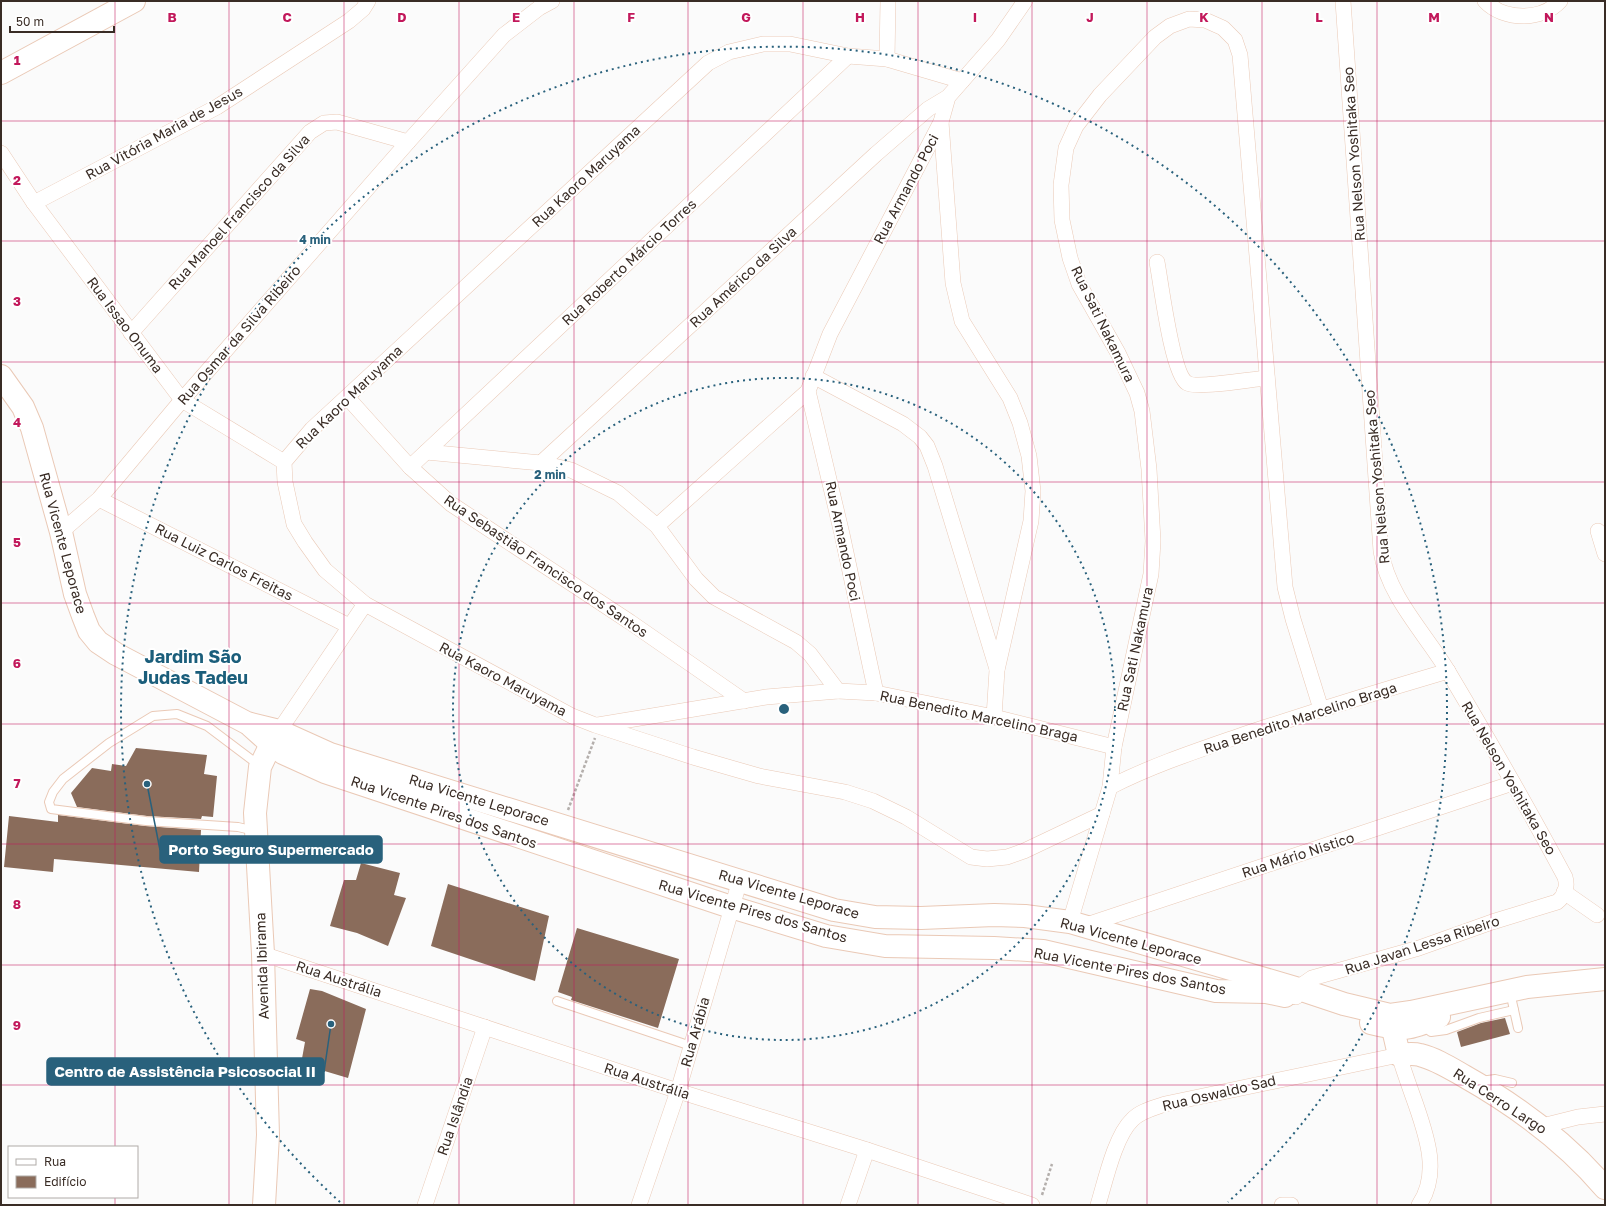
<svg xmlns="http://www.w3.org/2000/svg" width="1606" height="1206" font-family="'Golos Text',sans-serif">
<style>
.building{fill:#8a6c5b}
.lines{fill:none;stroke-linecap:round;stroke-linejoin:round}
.lane-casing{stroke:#eac9b6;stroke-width:10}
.street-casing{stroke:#eac9b6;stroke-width:16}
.secondary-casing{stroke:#eac9b6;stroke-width:24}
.path{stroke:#b4afac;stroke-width:2.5;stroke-dasharray:3 2;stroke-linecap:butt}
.lane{stroke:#fff;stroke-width:8}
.street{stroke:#fff;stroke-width:15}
.secondary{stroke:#fff;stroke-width:22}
.grid{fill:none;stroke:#c2185b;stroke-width:1;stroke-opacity:0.55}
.ring{fill:none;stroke:#29617c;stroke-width:2;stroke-dasharray:2 4}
.labels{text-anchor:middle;stroke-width:4;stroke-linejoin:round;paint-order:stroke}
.street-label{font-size:14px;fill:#392c25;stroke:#fff}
.district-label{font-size:18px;font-weight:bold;fill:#1b5e7b;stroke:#fff}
.grid-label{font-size:13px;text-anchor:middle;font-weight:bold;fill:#c2185b;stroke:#fff;stroke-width:4;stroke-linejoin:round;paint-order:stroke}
.centre{fill:#29617c;stroke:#fff;stroke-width:2}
.ring-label{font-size:12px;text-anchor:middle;font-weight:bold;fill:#29617c;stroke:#fff;stroke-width:4;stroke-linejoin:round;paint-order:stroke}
.leader{fill:none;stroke:#29617c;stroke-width:1.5}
.callout-dot{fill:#29617c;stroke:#fff;stroke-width:1.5}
.callout{fill:#29617c;stroke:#29617c;stroke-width:1.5}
.callout-label{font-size:15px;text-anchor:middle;font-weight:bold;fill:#fff}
</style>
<rect width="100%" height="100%" fill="#fbfbfb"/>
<g class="building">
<path d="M136,748L207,755L204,774L217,776L213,817L202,816L201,819L147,816L77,807L71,793L92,768L111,771L112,764L126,766Z"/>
<path d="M58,815L145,826L201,830L199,872L54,859L53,872L4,867L9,816L58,822Z"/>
<path d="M361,863L400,873L394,895L406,898L388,946L357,933L330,926L344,880H356Z"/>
<path d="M448,884L549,916L535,981L431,946Z"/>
<path d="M577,928L679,959L658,1028L571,1000L572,997L558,992Z"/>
<path d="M310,989L322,991L366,1009L348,1078L301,1064L305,1042L296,1039Z"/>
<path d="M1505,1018L1510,1034L1461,1047L1457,1032L1481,1023Z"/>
</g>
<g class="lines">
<defs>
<g id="lane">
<path d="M255,831L238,827L146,821L51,809L49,802L53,792L63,779L109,743L153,716L177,714L207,726L260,766"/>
<path d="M1510,992L1518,1028"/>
<path d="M557,1001L691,1046"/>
<path d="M1423,1026L1431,1032L1446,1030L1479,1018L1514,1010"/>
<path d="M1481,1081L1495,1079L1512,1083"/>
</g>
<g id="street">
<path d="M1485,1C1504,21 1542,21 1560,1"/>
<path d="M887,59L888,1"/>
<path d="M962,81L887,59L848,56L790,44H763L729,52L708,63L312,429L284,462L285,482L294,524L305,542L325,570L365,604L572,716L595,725L693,757L759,776L845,792L873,801L906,817L971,857L987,859L1007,857L1024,851L1102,814"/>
<path d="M941,122L953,283L962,321L1010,398L1020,423L1029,456L1033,491L1031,521L997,670L994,717"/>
<path d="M1,153L34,203L182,400L284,462"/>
<path d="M34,203L217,107L349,21L363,9L368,1"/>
<path d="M1157,262C1161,283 1172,374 1187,383C1197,389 1252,379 1267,378"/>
<path d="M131,333L310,132L324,123L337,122L408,142"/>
<path d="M813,376L903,424L920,437L927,446L935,466L997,669"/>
<path d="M347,397L410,467L451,504L630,622L744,701"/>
<path d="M426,452L541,463L571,470L618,493L657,526L696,579L714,597L796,642L810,654L838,691L876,693L994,717L1114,747"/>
<path d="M541,463L876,154L928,109L948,97"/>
<path d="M410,467L848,56"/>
<path d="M99,499L349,626"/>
<path d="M657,526L808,391"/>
<path d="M1598,531L1605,554"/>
<path d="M61,532L99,499L182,400L408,142L504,35L539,8L552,1"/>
<path d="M876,693L842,534L808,391L830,334L941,122L948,97L998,40L1025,1"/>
<path d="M598,725L766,697L838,691"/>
<path d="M279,731L365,604"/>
<path d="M1110,787C1153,765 1199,750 1245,734C1312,712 1380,691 1448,671"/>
<path d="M1564,892L1597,915"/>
<path d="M1070,922L1110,787L1114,747L1151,574L1153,541L1149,469L1142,411L1137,393L1118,353L1079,284L1070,258L1062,220L1061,185L1066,148L1076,126L1100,95L1155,37L1170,26L1189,19L1205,20L1223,28L1235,40L1240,55L1285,587L1293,619L1321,709"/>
<path d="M1083,926L1513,783"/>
<path d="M263,954L678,1091L867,1150L1032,1205"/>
<path d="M1296,997L1302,985L1312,978L1419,948L1492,922L1557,902C1565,896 1568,887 1565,877C1528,808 1489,740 1449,673C1426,634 1388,597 1381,551L1343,1"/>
<path d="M1542,1126L1578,1117L1605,1114"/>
<path d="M425,1205L485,1027"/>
<path d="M639,1205L678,1091L740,880"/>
<path d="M848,1205L867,1150"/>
<path d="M1098,1205C1105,1182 1115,1136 1132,1120C1140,1111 1154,1108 1165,1104L1399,1055C1404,1072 1410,1088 1416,1105C1427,1137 1440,1174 1419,1205"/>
<path d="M1282,1205H1291"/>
</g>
<g id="secondary">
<path d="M1,73L134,1"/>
<path d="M1,376L23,407L32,428L61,532L75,594L83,616L89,631L98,642L116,654L247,723L279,731L330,754L834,910L875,917L921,918L994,915L1025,916L1070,922L1299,989L1344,1004L1390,1015L1411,1012L1527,987L1605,979"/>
<path d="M251,726L271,744L283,753L325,772L731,907L826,936L885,946L994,948L1043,951L1216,991L1266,992L1285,996"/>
<path d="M1390,1016L1399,1055C1406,1054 1413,1053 1420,1055C1436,1059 1450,1068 1464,1076C1517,1106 1565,1141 1605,1188"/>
<path d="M1371,1023C1403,1031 1409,1030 1439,1017"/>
<path d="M264,1205L268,1135L263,954L255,813L260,767L271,744L279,732"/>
</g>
</defs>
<use href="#lane" class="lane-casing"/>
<use href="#street" class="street-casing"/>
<use href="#secondary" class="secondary-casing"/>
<g class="path">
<path d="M568,810L595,738"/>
<path d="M1042,1195L1052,1164"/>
</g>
<use href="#lane" class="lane"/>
<use href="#street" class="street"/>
<use href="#secondary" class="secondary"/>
</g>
<path class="grid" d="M115,1V1147M229,1V1205M344,1V1205M459,1V1205M574,1V1205M688,1V1205M803,1V1205M918,1V1205M1032,1V1205M1147,1V1205M1262,1V1205M1377,1V1205M1491,1V1205M1,121H1605M1,241H1605M1,362H1605M1,482H1605M1,603H1605M1,724H1605M1,844H1605M1,965H1605M1,1085H1605M115,1197V1205"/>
<g class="ring">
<circle cx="784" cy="709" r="331"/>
<path d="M340 1202A663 663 0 1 1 1228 1202"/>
</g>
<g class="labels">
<g class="street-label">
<text transform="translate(164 133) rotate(-29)" y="5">Rua Vitória Maria de Jesus</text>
<text transform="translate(1354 154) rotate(-94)" y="5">Rua Nelson Yoshitaka Seo</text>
<text transform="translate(586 176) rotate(-43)" y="5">Rua Kaoro Maruyama</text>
<text transform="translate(906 189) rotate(-62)" y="5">Rua Armando Poci</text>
<text transform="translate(239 212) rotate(-48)" y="5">Rua Manoel Francisco da Silva</text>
<text transform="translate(629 262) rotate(-43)" y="5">Rua Roberto Márcio Torres</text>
<text transform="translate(743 277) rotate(-43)" y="5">Rua Américo da Silva</text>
<text transform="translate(1103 324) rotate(64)" y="5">Rua Sati Nakamura</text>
<text transform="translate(125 325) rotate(53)" y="5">Rua Issao Onuma</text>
<text transform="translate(239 335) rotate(-49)" y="5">Rua Osmar da Silva Ribeiro</text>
<text transform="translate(349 397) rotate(-44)" y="5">Rua Kaoro Maruyama</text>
<text transform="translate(1377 477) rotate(-95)" y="5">Rua Nelson Yoshitaka Seo</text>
<text transform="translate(843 541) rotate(78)" y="5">Rua Armando Poci</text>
<text transform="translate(63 543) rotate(75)" y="5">Rua Vicente Leporace</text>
<text transform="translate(224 562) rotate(27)" y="5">Rua Luiz Carlos Freitas</text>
<text transform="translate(546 566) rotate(34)" y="5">Rua Sebastião Francisco dos Santos</text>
<text transform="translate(1135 649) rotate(-78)" y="5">Rua Sati Nakamura</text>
<text transform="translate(503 679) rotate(28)" y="5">Rua Kaoro Maruyama</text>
<text transform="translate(979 716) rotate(12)" y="5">Rua Benedito Marcelino Braga</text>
<text transform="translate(1300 718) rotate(-18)" y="5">Rua Benedito Marcelino Braga</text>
<text transform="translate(1509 778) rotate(60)" y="5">Rua Nelson Yoshitaka Seo</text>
<text transform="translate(479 800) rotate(17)" y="5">Rua Vicente Leporace</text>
<text transform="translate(444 812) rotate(19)" y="5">Rua Vicente Pires dos Santos</text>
<text transform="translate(1298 855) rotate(-18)" y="5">Rua Mário Nistico</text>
<text transform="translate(789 894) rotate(16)" y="5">Rua Vicente Leporace</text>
<text transform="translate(753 911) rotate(16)" y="5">Rua Vicente Pires dos Santos</text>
<text transform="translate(1131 941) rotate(15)" y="5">Rua Vicente Leporace</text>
<text transform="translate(1422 945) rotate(-18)" y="5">Rua Javan Lessa Ribeiro</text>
<text transform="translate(262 966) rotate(-92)" y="5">Avenida Ibirama</text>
<text transform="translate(1130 971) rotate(11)" y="5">Rua Vicente Pires dos Santos</text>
<text transform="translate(339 979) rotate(18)" y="5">Rua Austrália</text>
<text transform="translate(695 1032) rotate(-74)" y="5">Rua Arábia</text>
<text transform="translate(647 1081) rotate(18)" y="5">Rua Austrália</text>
<text transform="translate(1219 1093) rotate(-13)" y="5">Rua Oswaldo Sad</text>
<text transform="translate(1500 1101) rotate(33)" y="5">Rua Cerro Largo</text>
<text transform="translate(455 1116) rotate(-71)" y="5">Rua Islândia</text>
</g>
<g class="district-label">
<text x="193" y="663">Jardim São<tspan x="193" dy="21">Judas Tadeu</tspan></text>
</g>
</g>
<g class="grid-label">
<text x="172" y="22">B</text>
<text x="287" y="22">C</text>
<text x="402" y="22">D</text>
<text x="516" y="22">E</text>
<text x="631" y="22">F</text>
<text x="746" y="22">G</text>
<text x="860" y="22">H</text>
<text x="975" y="22">I</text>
<text x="1090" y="22">J</text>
<text x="1204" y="22">K</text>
<text x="1319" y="22">L</text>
<text x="1434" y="22">M</text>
<text x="1549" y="22">N</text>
<text x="17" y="65">1</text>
<text x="17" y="185">2</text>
<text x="17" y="306">3</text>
<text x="17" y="427">4</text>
<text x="17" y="547">5</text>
<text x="17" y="668">6</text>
<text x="17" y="788">7</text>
<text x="17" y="909">8</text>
<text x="17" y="1030">9</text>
</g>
<circle cx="784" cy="709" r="6" class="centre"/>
<g class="ring-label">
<text x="315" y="244">4 min</text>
<text x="550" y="479">2 min</text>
</g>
<path class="leader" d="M147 784L160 850M331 1024L324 1072"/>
<g class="callout-dot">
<circle cx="147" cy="784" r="4"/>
<circle cx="331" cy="1024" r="4"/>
</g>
<g class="callout">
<rect x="160" y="836" width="222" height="27" rx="4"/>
<rect x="47" y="1058" width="277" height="27" rx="4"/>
</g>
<g class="callout-label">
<text x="271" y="855">Porto Seguro Supermercado</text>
<text x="185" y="1077">Centro de Assistência Psicosocial II</text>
</g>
<rect width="1606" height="1206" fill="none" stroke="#392c25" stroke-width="4"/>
<rect x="8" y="1146" width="130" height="52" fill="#ffffff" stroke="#b0aba8"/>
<rect x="16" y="1159" width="20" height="6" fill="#ffffff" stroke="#b0aba8"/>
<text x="44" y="1166" font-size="12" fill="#392c25">Rua</text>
<rect x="16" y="1176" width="20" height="12" fill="#8a6c5b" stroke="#b0aba8"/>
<text x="44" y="1186" font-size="12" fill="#392c25">Edifício</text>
<path d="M10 26v6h104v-6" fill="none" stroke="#392c25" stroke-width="2"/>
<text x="16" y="26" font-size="12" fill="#392c25" stroke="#ffffff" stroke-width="3" paint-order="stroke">50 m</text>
</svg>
